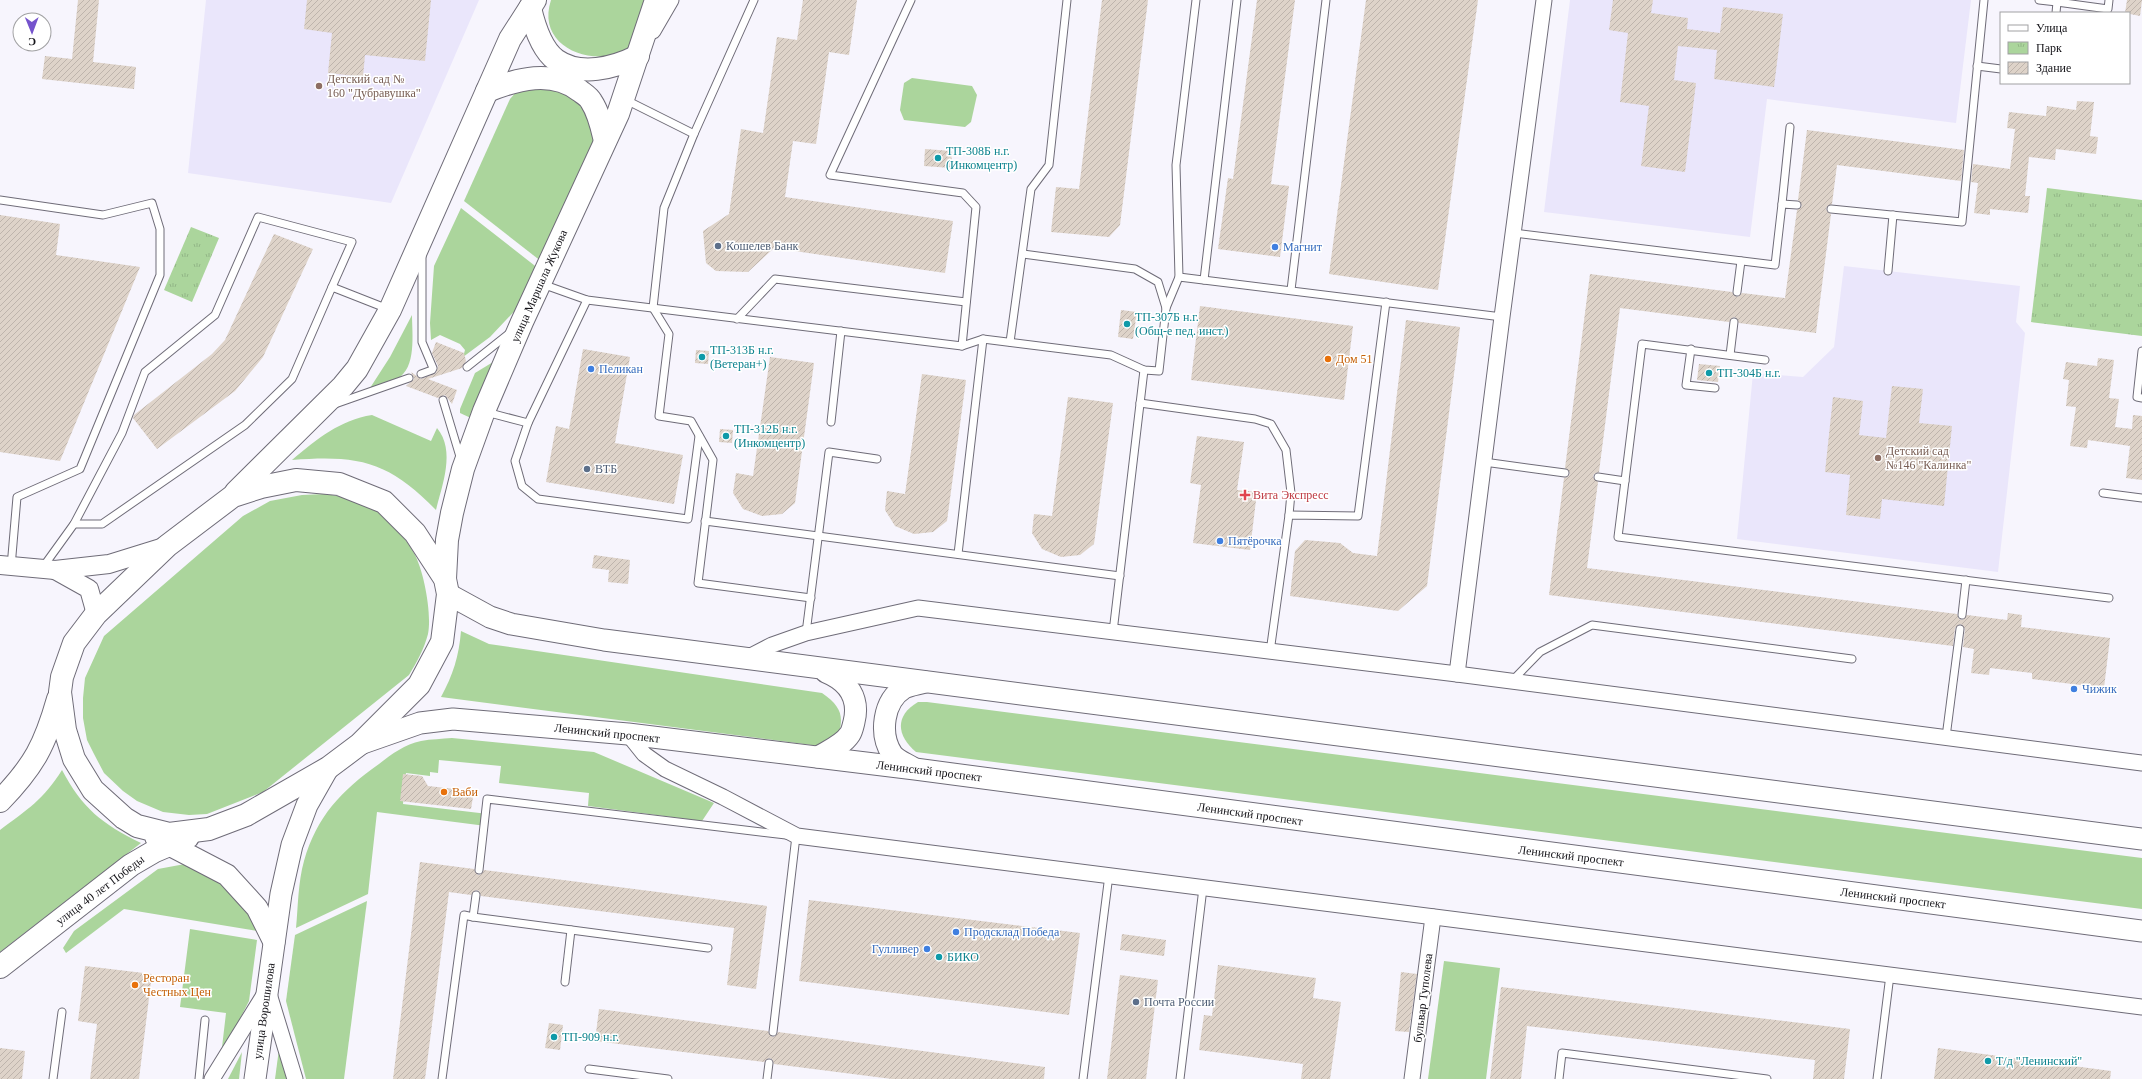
<svg xmlns="http://www.w3.org/2000/svg" width="2142" height="1079" font-family="Georgia,serif">
<style>
.built{fill:#eae6fb}
.grass{fill:#abd59c}
.park{fill:url(#park-tufts)}
.building{fill:url(#building-hatch)}
.lines{fill:none;stroke-linecap:round;stroke-linejoin:round}
.service-casing{stroke:#6f6c78;stroke-width:9}
.minor-casing{stroke:#6f6c78;stroke-width:17}
.tertiary-casing{stroke:#6f6c78;stroke-width:20}
.secondary-casing{stroke:#6f6c78;stroke-width:23}
.primary-casing{stroke:#6f6c78;stroke-width:24}
.service{stroke:#fff;stroke-width:7}
.minor{stroke:#fff;stroke-width:15}
.tertiary{stroke:#fff;stroke-width:18}
.secondary{stroke:#fff;stroke-width:21}
.primary{stroke:#fff;stroke-width:22}
.education-dot{fill:#8d6e63;stroke:#fff;stroke-width:1.5}
.culture-dot{fill:#0f9aa8;stroke:#fff;stroke-width:1.5}
.service-dot{fill:#5c6f8a;stroke:#fff;stroke-width:1.5}
.shop-dot{fill:#3f7fe0;stroke:#fff;stroke-width:1.5}
.food-dot{fill:#e8710a;stroke:#fff;stroke-width:1.5}
.health-dot{fill:#e0444e;stroke:#fff;stroke-width:1.5}
.labels{text-anchor:middle;stroke-width:3;stroke-linejoin:round;paint-order:stroke}
.education-label{font-size:12px;fill:#785e54;stroke:#fff;text-anchor:start}
.culture-label{font-size:12px;fill:#0d838f;stroke:#fff;text-anchor:start}
.service-label{font-size:12px;fill:#4e5e75;stroke:#fff;text-anchor:start}
.shop-label{font-size:12px;fill:#366cbe;stroke:#fff;text-anchor:start}
.street-label{font-size:12px;fill:#141318;stroke:#fff}
.food-label{font-size:12px;fill:#c56008;stroke:#fff;text-anchor:start}
.health-label{font-size:12px;fill:#be3a42;stroke:#fff;text-anchor:start}
</style>
<defs>
<pattern id="park-tufts" width="24" height="20" patternUnits="userSpaceOnUse"><rect width="24" height="20" fill="#abd59c"/><path d="M3 7l-1-3M5 7V3M7 7l1-3M15 17l-1-3M17 17v-4M19 17l1-3" fill="none" stroke="#92b686"/></pattern>
<pattern id="building-hatch" width="6" height="6" patternUnits="userSpaceOnUse"><rect width="6" height="6" fill="#ded3c9"/><path d="M-1 1l2-2M0 6l6-6M5 7l2-2" fill="none" stroke="#beb4ac"/></pattern>
</defs>
<rect width="100%" height="100%" fill="#f7f5fd"/>
<g class="built">
<path d="M206,0H479L391,203L188,173Z"/>
<path d="M1570,0H1971L1956,123L1767,99L1750,237L1544,212Z"/>
<path d="M1844,266L2020,286L2016,322L2025,333L1998,572L1737,539L1753,373L1803,377L1834,347Z"/>
</g>
<g class="grass">
<path d="M551,0H649C646,9 640,37 635,44C632,49 623,52 617,54C581,64 537,42 551,0Z"/>
<path d="M912,78L972,86L977,95L971,122L965,127L904,120L900,110L904,83Z"/>
<path d="M529,85L579,96L596,137L542,262L464,201L510,99L517,91Z"/>
<path d="M461,208L539,269L523,302L490,337L463,357L465,350L460,344L440,335L431,340L430,323L434,266Z"/>
<path d="M412,315C412,333 417,368 397,379C389,383 378,385 370,388L390,357Z"/>
<path d="M498,359L473,419L460,413V409L475,373Z"/>
<path d="M372,415L431,441L437,428C456,451 442,485 436,510C388,461 359,455 292,460C317,439 340,420 372,415Z"/>
<path d="M325,494C338,496 351,498 363,503C382,510 405,536 414,553C424,571 432,614 428,634C424,649 417,662 409,675L263,792L207,814L189,815L163,812L137,801L123,791L104,773L94,754L87,740L83,718V698L85,678L104,636L243,516L270,501L302,495Z"/>
<path d="M461,631L489,644L822,693C842,707 844,716 838,738L819,746L441,697C453,675 459,656 461,631Z"/>
<path d="M918,702H927L2142,858V909L916,752C897,736 894,716 918,702Z"/>
<path d="M452,738L594,752L714,803L702,821L588,806L589,793L499,783L501,766L439,760L438,773L430,772V776L406,773L403,804L488,814L486,826L377,812L368,894L296,928C298,907 298,882 304,861C317,816 341,791 379,764C392,754 405,744 421,741C431,739 442,739 452,738Z"/>
<path d="M62,770C82,808 102,824 141,843L0,952V830C27,810 44,799 62,770Z"/>
<path d="M185,864L237,889L257,931L124,909L66,953L63,948L74,931L158,869Z"/>
<path d="M367,901L344,1079H306L286,1001L295,935Z"/>
<path d="M190,929L257,940L249,1001L221,1056L226,1013L180,1007Z"/>
<path d="M1444,961L1500,968L1486,1079H1428Z"/>
<path d="M279,1049L288,1079H275Z"/>
<path d="M242,1052L239,1079H228Z"/>
</g>
<g class="park">
<path d="M2047,188L2142,200V336L2031,322Z"/>
<path d="M191,227L219,238L192,302L164,290Z"/>
</g>
<g class="building">
<path d="M78,0H99L93,62L136,67L134,89L42,79L45,56L72,59Z"/>
<path d="M307,0H431L425,61L365,55L363,77L328,73L332,33L304,29Z"/>
<path d="M803,0H857L849,55L829,52L816,144L793,141L785,197L953,221L945,273L774,248L748,272L716,271L706,263L703,231L729,214L741,129L763,133L777,37L797,40Z"/>
<path d="M1102,0H1148L1120,225L1109,237L1051,232L1056,187L1079,189Z"/>
<path d="M1257,0H1295L1271,184L1289,186L1280,257L1218,249L1228,178L1233,179Z"/>
<path d="M1366,0H1478L1438,290L1329,274Z"/>
<path d="M1613,0H1653L1651,13L1688,18L1687,29L1720,33L1723,7L1783,14L1774,87L1714,79L1717,50L1678,46L1674,80L1696,83L1685,172L1641,166L1649,106L1620,102L1628,33L1609,30Z"/>
<path d="M2127,0H2142L2140,16L2125,13Z"/>
<path d="M2077,101L2094,102L2090,136L2098,137L2096,154L2056,149L2055,160L2029,157L2025,196H2030L2028,213L1990,209V215L1974,213L1978,183L1971,182L1973,164L2010,169L2015,129L2007,128L2009,112L2046,116L2047,106L2076,110Z"/>
<path d="M1807,130L1964,150L1961,181L1837,165L1832,204L1826,208L1827,211L1831,214L1816,333L1739,323L1735,317L1732,318L1729,322L1620,308L1599,472L1594,474L1593,477L1598,482L1587,568L1957,614L1959,619L1962,620L1967,615L2007,620L2008,613L2022,615L2021,627L2110,638L2104,688L2032,679V673L1990,668L1989,675L1971,673L1974,649L1963,647L1965,629L1961,624L1955,628L1953,646L1549,595L1564,478L1569,476L1570,473L1565,468L1590,274L1732,292L1737,297L1742,293L1785,298L1797,210L1802,206L1798,200Z"/>
<path d="M925,149L952,151L951,168L924,166Z"/>
<path d="M0,215L60,224L56,255L140,267L60,461L0,452Z"/>
<path d="M274,234L313,249L263,357L235,391L157,449L133,418L134,415L212,354L225,340Z"/>
<path d="M1200,306L1353,326L1344,400L1191,380Z"/>
<path d="M1121,310L1137,312L1133,339L1118,337Z"/>
<path d="M1406,320L1460,327L1427,586L1398,611L1290,596L1295,551L1305,540L1340,543L1353,553L1377,556Z"/>
<path d="M436,342L464,353L466,361L462,368L428,379L457,390L452,404L445,395L438,398L406,386L414,379L411,372L421,379L436,373L438,366L432,353Z"/>
<path d="M583,349L630,357L615,443L683,455L674,504L546,482L556,426L569,429Z"/>
<path d="M696,350L709,351L708,364L695,363Z"/>
<path d="M770,357L814,363L795,503L782,514L762,516L743,509L733,493L736,473L753,476Z"/>
<path d="M2098,358L2114,360L2109,398L2119,399L2115,427L2132,429L2133,415L2142,416V480L2126,478L2130,446L2088,440L2087,448L2070,446L2076,407L2066,406L2069,380L2063,379L2066,362L2097,366Z"/>
<path d="M1699,364L1720,366L1718,382L1697,380Z"/>
<path d="M922,374L966,380L947,521L933,532L914,534L895,526L885,510L887,491L905,494Z"/>
<path d="M1892,386L1923,389L1919,423L1952,426L1944,506L1882,499L1880,519L1846,515L1850,475L1825,472L1833,397L1863,401L1859,435L1886,438Z"/>
<path d="M1068,397L1113,403L1094,544L1080,555L1061,557L1042,549L1032,533L1034,514L1052,516Z"/>
<path d="M720,429L733,430L732,443L719,442Z"/>
<path d="M1197,436L1244,442L1237,490L1257,492L1250,550L1193,543L1201,485L1190,483Z"/>
<path d="M594,555L630,560L628,584L608,582L609,570L592,568Z"/>
<path d="M403,774L422,776L428,786L474,791L471,809L400,801Z"/>
<path d="M420,862L474,869L478,875L481,874L484,870L767,906L756,989L727,985L734,928L481,896L479,891L476,890L471,895L449,892L425,1079H393Z"/>
<path d="M809,900L1080,933L1069,1015L799,981Z"/>
<path d="M1122,934L1166,940L1164,956L1120,950Z"/>
<path d="M1218,965L1316,978L1313,998L1341,1002L1330,1079H1301L1303,1064L1199,1050L1204,1015L1212,1016Z"/>
<path d="M85,966L152,974L139,1079H90L97,1024L78,1021Z"/>
<path d="M1401,972L1417,974L1409,1032L1395,1031Z"/>
<path d="M1120,975L1158,980L1146,1079H1107Z"/>
<path d="M1501,987L1850,1029L1844,1079H1813L1815,1060L1527,1026L1521,1079H1490Z"/>
<path d="M599,1009L768,1031L772,1037L775,1036L778,1032L1045,1067L1044,1079H892L774,1064L772,1059L769,1058L764,1062L595,1041Z"/>
<path d="M549,1023L563,1025L560,1050L545,1048Z"/>
<path d="M0,1048L25,1051L22,1079H0Z"/>
<path d="M1938,1048L2111,1071L2110,1079H1934Z"/>
</g>
<g class="lines">
<defs>
<g id="service">
<path d="M754,0L694,134L664,208L653,308L669,334L659,416L691,421L713,460L698,583L811,598"/>
<path d="M911,0L830,175L963,193L976,207L962,346"/>
<path d="M2039,0L2057,2"/>
<path d="M2056,13L2057,2L2108,9L2109,0"/>
<path d="M1977,66L2001,69"/>
<path d="M624,99L694,134"/>
<path d="M0,200L103,215L152,203L160,229V275L80,469L17,497L11,567"/>
<path d="M1782,204L1790,127"/>
<path d="M1831,209L1962,222L1984,0"/>
<path d="M1514,233L1775,265L1782,204L1797,205"/>
<path d="M1023,254L1135,269L1158,282L1166,308"/>
<path d="M422,255V342L433,368"/>
<path d="M1888,271L1893,215"/>
<path d="M1179,277L1502,317"/>
<path d="M1204,280L1237,0"/>
<path d="M542,284L587,300L962,346L983,339L1111,355L1144,370L1159,371L1166,308L1179,277L1176,165L1196,0"/>
<path d="M1291,290L1326,0"/>
<path d="M1737,292L1741,261"/>
<path d="M587,300L528,423L515,461L522,486L538,499L688,519L699,436"/>
<path d="M737,319L775,279L966,302"/>
<path d="M1010,342L1031,189L1049,165L1067,0"/>
<path d="M1691,349L1686,385L1715,388"/>
<path d="M2142,351L2137,397L2142,398"/>
<path d="M1730,355L1734,322"/>
<path d="M1765,360L1642,344L1618,537L2109,598"/>
<path d="M467,367L511,332"/>
<path d="M421,374L432,370"/>
<path d="M443,400L461,460"/>
<path d="M1140,403L1255,419L1271,424L1286,450L1291,493L1289,515"/>
<path d="M335,404L409,378"/>
<path d="M486,412L528,423"/>
<path d="M831,422L841,331"/>
<path d="M1484,462L1565,473"/>
<path d="M1598,477L1625,481"/>
<path d="M2103,493L2142,498"/>
<path d="M705,521L1120,576"/>
<path d="M74,524L122,433L145,372L215,315L258,217L352,242L332,287"/>
<path d="M958,554L983,339"/>
<path d="M43,567L74,524H102L245,425L292,379L332,287L388,309"/>
<path d="M1962,615L1966,580"/>
<path d="M1113,632L1144,370"/>
<path d="M806,633L829,452L877,459"/>
<path d="M1270,652L1289,515L1358,516L1386,302"/>
<path d="M1512,681L1540,652L1592,625L1852,659"/>
<path d="M1946,737L1960,629"/>
<path d="M479,870L487,799L786,835"/>
<path d="M476,895L473,917L708,948"/>
<path d="M565,982L571,930"/>
<path d="M773,1032L796,836"/>
<path d="M589,1069L668,1079"/>
<path d="M53,1079L62,1012"/>
<path d="M199,1079L205,1020"/>
<path d="M442,1079L464,915L473,917"/>
<path d="M767,1079L769,1063"/>
<path d="M1083,1079L1109,875"/>
<path d="M1180,1079L1203,888"/>
<path d="M1559,1079L1562,1053L1767,1079"/>
<path d="M1877,1079L1890,975"/>
</g>
<g id="minor">
<path d="M653,31L671,0"/>
<path d="M745,659L772,645L806,633L918,608L1457,674L2142,763"/>
<path d="M1457,674L1502,317L1544,0"/>
<path d="M628,734L644,754L665,769L723,797L797,836L2142,1007"/>
<path d="M269,994L295,1079"/>
<path d="M212,1079L264,995"/>
<path d="M1412,1079L1433,917"/>
</g>
<g id="tertiary">
<path d="M0,565L55,570L109,564L167,546"/>
<path d="M55,570L89,589L96,614"/>
</g>
<g id="secondary">
<path d="M448,594L490,617L511,624L604,640L2142,839"/>
<path d="M360,744L420,723L453,719L628,734L915,769L2142,931"/>
<path d="M818,757C828,751 843,745 850,734C852,731 853,726 854,722C860,698 848,681 826,672"/>
<path d="M913,768C907,764 896,760 892,754C879,734 883,701 904,688C910,685 919,684 925,682"/>
<path d="M156,838L227,875L257,908L274,942"/>
<path d="M255,1079L281,894L292,845L307,805L328,768"/>
</g>
<g id="primary">
<path d="M530,8C534,25 541,49 556,60C580,77 614,68 638,56"/>
<path d="M487,91C517,79 552,69 580,91C584,94 589,97 591,101C599,113 602,128 605,141"/>
<path d="M296,480L339,484L384,502L415,533L445,579L448,594L442,642L419,685L360,744L328,768L246,815L209,829L169,834L137,826L124,818L93,790L74,759L65,730L60,692L62,677L74,643L96,614L167,546L233,496L261,487Z"/>
<path d="M236,492L343,386L357,369L390,310L510,39L535,0"/>
<path d="M445,579L447,540L452,513L463,469L484,411L522,322L618,114L656,0"/>
<path d="M0,801C34,766 45,745 58,699"/>
<path d="M0,967L131,865L155,851L188,837"/>
</g>
</defs>
<use href="#service" class="service-casing"/>
<use href="#minor" class="minor-casing"/>
<use href="#tertiary" class="tertiary-casing"/>
<use href="#secondary" class="secondary-casing"/>
<use href="#primary" class="primary-casing"/>
<use href="#service" class="service"/>
<use href="#minor" class="minor"/>
<use href="#tertiary" class="tertiary"/>
<use href="#secondary" class="secondary"/>
<use href="#primary" class="primary"/>
</g>
<g class="education-dot">
<circle cx="319" cy="86" r="4"/>
<circle cx="1878" cy="458" r="4"/>
</g>
<g class="culture-dot">
<circle cx="938" cy="158" r="4"/>
<circle cx="1127" cy="324" r="4"/>
<circle cx="702" cy="357" r="4"/>
<circle cx="1709" cy="373" r="4"/>
<circle cx="726" cy="436" r="4"/>
<circle cx="939" cy="957" r="4"/>
<circle cx="554" cy="1037" r="4"/>
<circle cx="1988" cy="1061" r="4"/>
</g>
<g class="service-dot">
<circle cx="718" cy="246" r="4"/>
<circle cx="587" cy="469" r="4"/>
<circle cx="1136" cy="1002" r="4"/>
</g>
<g class="shop-dot">
<circle cx="1275" cy="247" r="4"/>
<circle cx="591" cy="369" r="4"/>
<circle cx="1220" cy="541" r="4"/>
<circle cx="2074" cy="689" r="4"/>
<circle cx="956" cy="932" r="4"/>
<circle cx="927" cy="949" r="4"/>
</g>
<g class="food-dot">
<circle cx="1328" cy="359" r="4"/>
<circle cx="444" cy="792" r="4"/>
<circle cx="135" cy="985" r="4"/>
</g>
<path class="health-dot" d="M1243 489h4v4h4v4h-4v4h-4v-4h-4v-4h4z"/>
<g class="labels">
<g class="education-label">
<text x="327" y="83">Детский сад №<tspan x="327" dy="14">160 "Дубравушка"</tspan></text>
<text x="1886" y="455">Детский сад<tspan x="1886" dy="14">№146 "Калинка"</tspan></text>
</g>
<g class="culture-label">
<text x="946" y="155">ТП-308Б н.г.<tspan x="946" dy="14">(Инкомцентр)</tspan></text>
<text x="1135" y="321">ТП-307Б н.г.<tspan x="1135" dy="14">(Общ-е пед. инст.)</tspan></text>
<text x="710" y="354">ТП-313Б н.г.<tspan x="710" dy="14">(Ветеран+)</tspan></text>
<text x="1717" y="377">ТП-304Б н.г.</text>
<text x="734" y="433">ТП-312Б н.г.<tspan x="734" dy="14">(Инкомцентр)</tspan></text>
<text x="947" y="961">БИКО</text>
<text x="562" y="1041">ТП-909 н.г.</text>
<text x="1996" y="1065">Т/д "Ленинский"</text>
</g>
<g class="service-label">
<text x="726" y="250">Кошелев Банк</text>
<text x="595" y="473">ВТБ</text>
<text x="1144" y="1006">Почта России</text>
</g>
<g class="shop-label">
<text x="1283" y="251">Магнит</text>
<text x="599" y="373">Пеликан</text>
<text x="1228" y="545">Пятёрочка</text>
<text x="2082" y="693">Чижик</text>
<text x="964" y="936">Продсклад Победа</text>
<text x="919" y="953" text-anchor="end">Гулливер</text>
</g>
<g class="street-label">
<text transform="translate(539 286) rotate(-66)" y="4">улица Маршала Жукова</text>
<text transform="translate(607 733) rotate(6)" y="4">Ленинский проспект</text>
<text transform="translate(929 771) rotate(7)" y="4">Ленинский проспект</text>
<text transform="translate(1250 814) rotate(8)" y="4">Ленинский проспект</text>
<text transform="translate(1571 856) rotate(7)" y="4">Ленинский проспект</text>
<text transform="translate(100 890) rotate(-37)" y="4">улица 40 лет Победы</text>
<text transform="translate(1893 898) rotate(7)" y="4">Ленинский проспект</text>
<text transform="translate(1423 998) rotate(-83)" y="4">бульвар Туполева</text>
<text transform="translate(264 1011) rotate(-82)" y="4">улица Ворошилова</text>
</g>
<g class="food-label">
<text x="1336" y="363">Дом 51</text>
<text x="452" y="796">Ваби</text>
<text x="143" y="982">Ресторан<tspan x="143" dy="14">Честных Цен</tspan></text>
</g>
<g class="health-label">
<text x="1253" y="499">Вита Экспресс</text>
</g>
</g>
<rect x="2000" y="12" width="130" height="72" fill="#ffffff" stroke="#a1a1a3"/>
<rect x="2008" y="25" width="20" height="6" fill="#ffffff" stroke="#a1a1a3"/>
<text x="2036" y="32" font-size="12" fill="#141318">Улица</text>
<rect x="2008" y="42" width="20" height="12" fill="url(#park-tufts)" stroke="#a1a1a3"/>
<text x="2036" y="52" font-size="12" fill="#141318">Парк</text>
<rect x="2008" y="62" width="20" height="12" fill="url(#building-hatch)" stroke="#a1a1a3"/>
<text x="2036" y="72" font-size="12" fill="#141318">Здание</text>
<g transform="translate(32 32) rotate(179)"><circle r="19" fill="#ffffff" stroke="#a1a1a3"/>
<path d="M0-3L7 15L0 10L-7 15Z" fill="#7553cd"/>
<text y="-6" font-size="11" font-weight="bold" text-anchor="middle" fill="#141318">С</text>
</g>
</svg>
